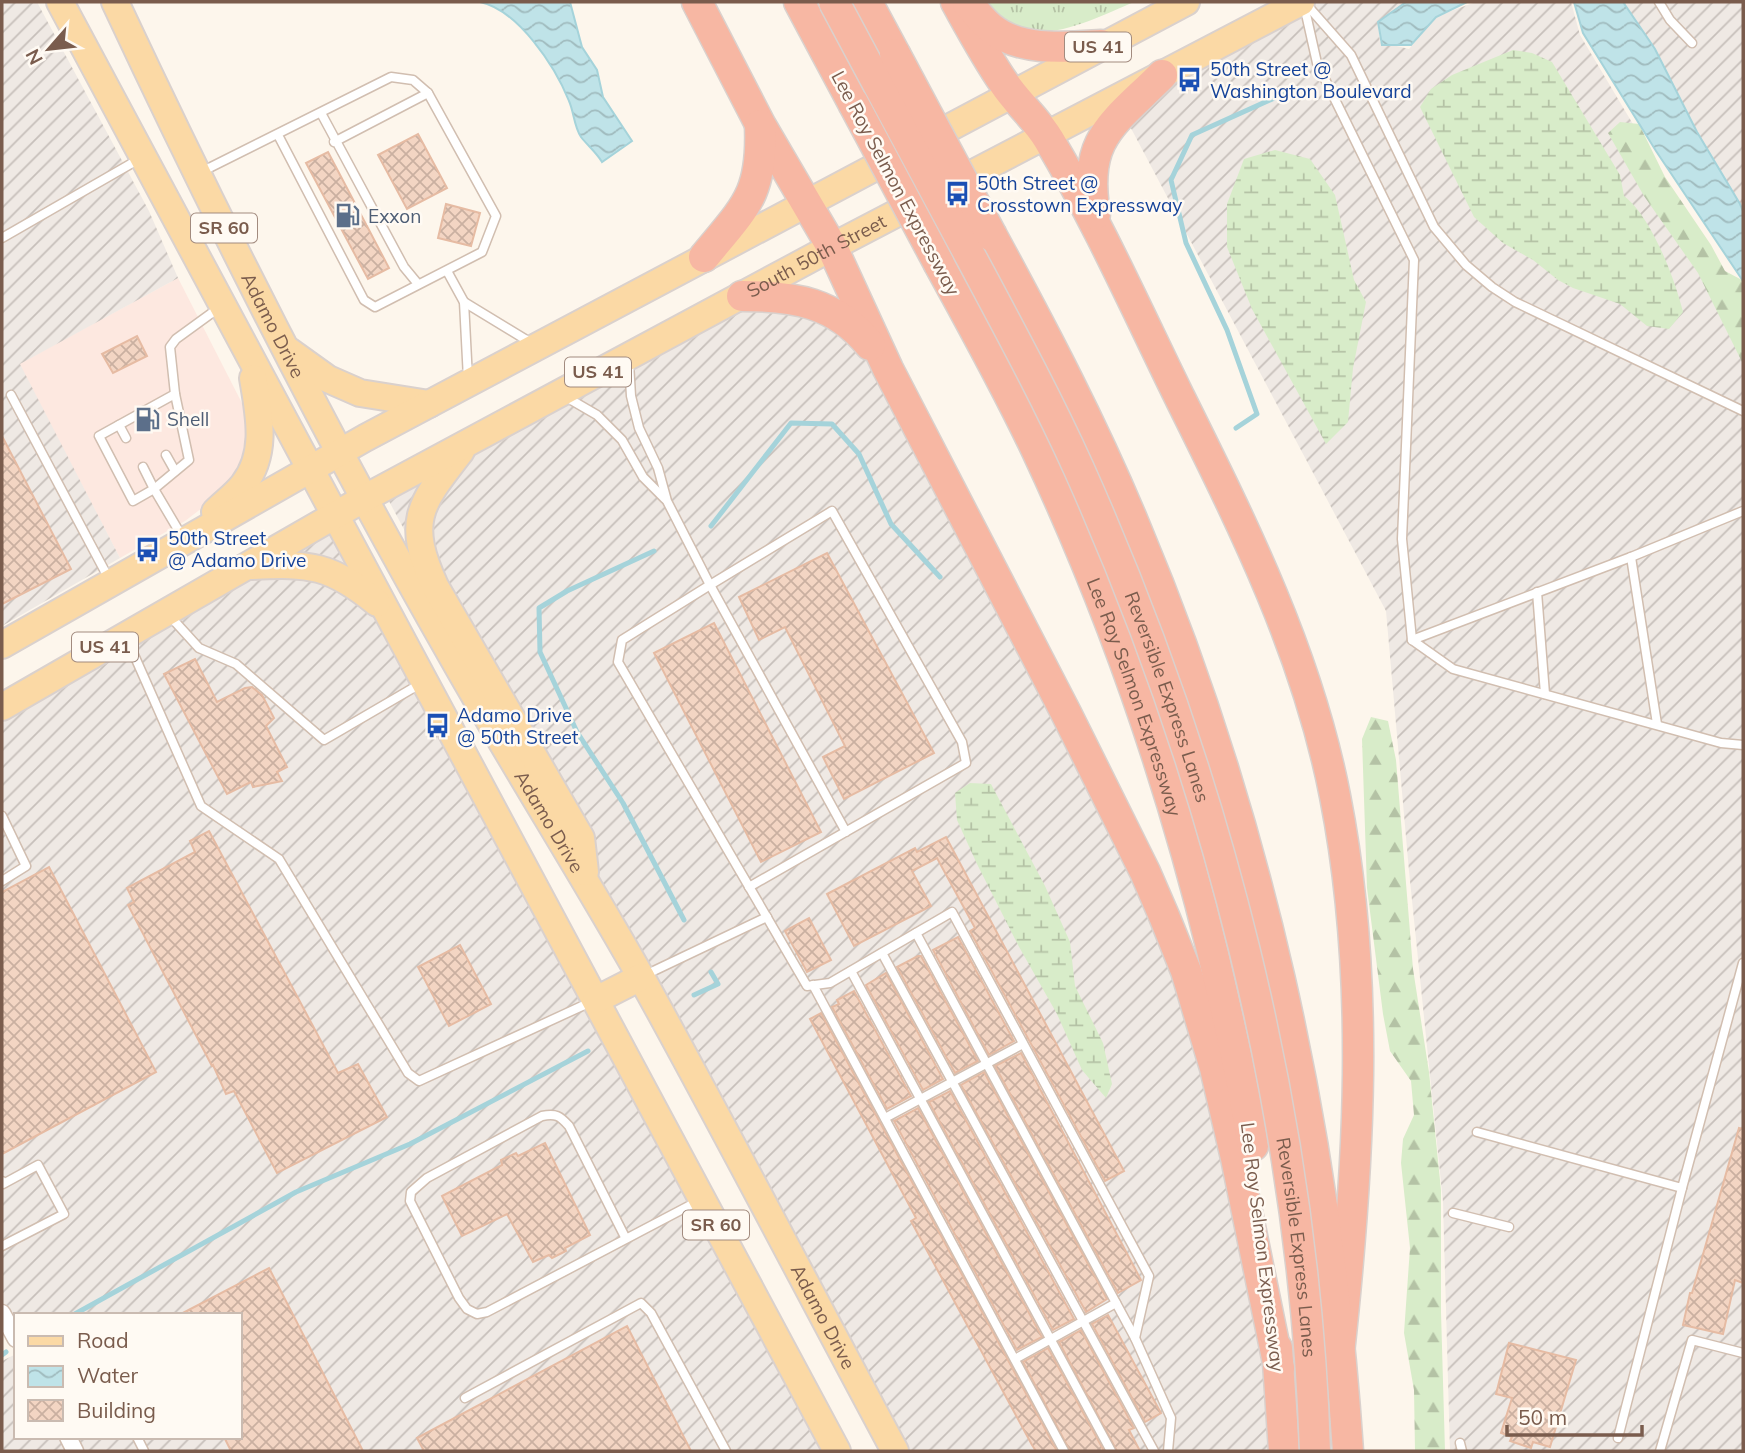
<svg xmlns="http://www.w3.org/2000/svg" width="1745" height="1453" font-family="Mulish,sans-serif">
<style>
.commercial{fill:#fde8e0}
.industrial{fill:url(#industrial-furrows)}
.grass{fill:url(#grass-tufts)}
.forest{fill:url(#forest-firs)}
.wetland{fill:url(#wetland-marsh)}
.water{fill:url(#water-waves);stroke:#a5d3da;stroke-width:2}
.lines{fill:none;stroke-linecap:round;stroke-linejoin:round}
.stream{stroke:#a5d3da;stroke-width:5}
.building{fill:url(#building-cross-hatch);stroke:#e6bba3;stroke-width:2}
.lane-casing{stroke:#d1beb0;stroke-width:11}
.street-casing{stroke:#d1beb0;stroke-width:19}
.primary-casing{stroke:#dad1cd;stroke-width:30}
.highway-casing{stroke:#dad1cd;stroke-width:33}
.lane{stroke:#fff;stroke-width:8}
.street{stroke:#fff;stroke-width:16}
.primary{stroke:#fbd9a5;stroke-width:26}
.highway{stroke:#f7b7a3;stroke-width:30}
.highway-bridge-casing{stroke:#dad1cd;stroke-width:33;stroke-linecap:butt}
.highway-bridge{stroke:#f7b7a3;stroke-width:30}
.labels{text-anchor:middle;stroke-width:5;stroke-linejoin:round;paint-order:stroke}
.shield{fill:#fffaf3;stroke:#a28b7f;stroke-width:2}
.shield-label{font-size:18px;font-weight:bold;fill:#7a5c4d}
.transit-label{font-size:19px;fill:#164399;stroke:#fffaf3;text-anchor:start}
.street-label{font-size:19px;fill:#7a5c4d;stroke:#fffaf3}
.service-label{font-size:19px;fill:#4e5e75;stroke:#fffaf3;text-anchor:start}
</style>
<defs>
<pattern id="industrial-furrows" width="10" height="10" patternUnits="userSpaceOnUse" patternTransform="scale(1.75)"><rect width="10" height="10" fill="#efe9e4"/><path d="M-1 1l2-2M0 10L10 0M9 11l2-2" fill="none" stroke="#c7c0bb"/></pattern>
<pattern id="grass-tufts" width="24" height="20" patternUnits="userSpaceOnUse" patternTransform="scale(1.75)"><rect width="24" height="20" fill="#d8ecc9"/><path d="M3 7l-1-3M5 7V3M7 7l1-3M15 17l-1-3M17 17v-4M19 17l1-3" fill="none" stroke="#b4c2a5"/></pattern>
<pattern id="forest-firs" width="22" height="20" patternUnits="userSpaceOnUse" patternTransform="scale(1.75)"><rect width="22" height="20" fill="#d8ecc9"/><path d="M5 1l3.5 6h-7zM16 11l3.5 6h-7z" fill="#b4c2a5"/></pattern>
<pattern id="wetland-marsh" width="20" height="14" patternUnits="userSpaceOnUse" patternTransform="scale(1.75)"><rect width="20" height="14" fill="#d8ecc9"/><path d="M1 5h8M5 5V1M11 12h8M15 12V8" fill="none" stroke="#b4c2a5"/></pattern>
<pattern id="water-waves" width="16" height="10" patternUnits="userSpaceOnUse" patternTransform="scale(1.75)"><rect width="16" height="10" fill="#bfe3e8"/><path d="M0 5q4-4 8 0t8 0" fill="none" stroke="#a0bbbe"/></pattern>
<pattern id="building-cross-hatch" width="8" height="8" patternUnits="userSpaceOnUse" patternTransform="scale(1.75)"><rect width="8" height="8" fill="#f3d5c3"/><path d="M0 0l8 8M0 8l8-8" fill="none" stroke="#cab0a1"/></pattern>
</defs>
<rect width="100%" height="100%" fill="#fdf6ec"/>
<path class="commercial" d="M178,278L247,413L251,452L228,488L185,521L120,558L19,364Z"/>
<g class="industrial">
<path d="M2,2H37L149,211L178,278L20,364L120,558L2,626Z"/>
<path d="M1290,2H1407L1378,25L1380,42L1409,49L1437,16L1476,2H1571L1580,35L1703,242L1743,305V1451H1450L1443,1202L1409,871L1386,611L1115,98Z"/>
<path d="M1623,2H1743V211L1697,132L1655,49Z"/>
<path d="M716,300L805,306L868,357L1091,786L1157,930L1240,1177L1267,1391L1270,1451H894L382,488Z"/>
<path d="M331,513L716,1252L821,1451H79L71,1437H240V1315H16V1332L2,1304V723L212,601Z"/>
<path d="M16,1354V1437H62L69,1451H2V1361Z"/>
</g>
<path class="grass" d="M985,2H1134C1103,15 1047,44 1014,27C1003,22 993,11 985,2Z"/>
<g class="forest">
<path d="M1620,122L1639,124L1665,177L1711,245L1725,271L1742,280L1743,364L1698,273L1644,196L1608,133Z"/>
<path d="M1371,717L1388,721L1396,760L1413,969L1429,1072L1441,1190V1312L1445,1451H1415L1414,1390L1404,1333L1410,1248L1401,1163L1403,1139L1414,1115L1411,1081L1390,1051L1383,1014L1367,888L1362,739Z"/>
</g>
<g class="wetland">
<path d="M1513,50L1532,53L1552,62L1620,175L1624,196C1651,216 1675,279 1683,312L1669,329L1647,326L1620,304L1573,288L1558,280L1533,260L1503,243L1474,217L1420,107L1431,89L1452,75Z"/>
<path d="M1275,150L1310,159L1335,195L1354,280L1366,302L1353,368L1348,422L1326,444L1252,309L1227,247V204L1244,159Z"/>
<path d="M970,783L991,784L1045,886L1070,942L1075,986L1103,1043L1112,1084L1106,1098L1082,1070L1057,1014L1018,945L977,864L957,820L955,793Z"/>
</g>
<g class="water">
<path d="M480,2H570L582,47L597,70L603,97L632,141L602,162C596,152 588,146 581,137C574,127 574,112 569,101C555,66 518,10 480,2Z"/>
<path d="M1406,2H1467L1436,17L1411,45H1382L1378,22Z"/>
<path d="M1574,2H1623L1655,49L1697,132L1740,204L1743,211V281L1656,151L1583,33Z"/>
</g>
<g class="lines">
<g class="stream">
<path d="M1236,428L1257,414L1227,330L1186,243L1171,180L1192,135L1290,91"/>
<path d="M711,526L791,423L832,424L859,454L891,524L940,577"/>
<path d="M654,551L567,591L539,608L540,652L577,732L623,803L684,920"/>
<path d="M694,995L718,984L711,972"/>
<path d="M73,1315L296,1192L410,1144L588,1051"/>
<path d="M2,1355L6,1352"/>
</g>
</g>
<g class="building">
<path d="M418,134L447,188L407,209L378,155Z"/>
<path d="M328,152L389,268L368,279L306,163Z"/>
<path d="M446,204L480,213L471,246L438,238Z"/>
<path d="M137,336L147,356L113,373L102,354Z"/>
<path d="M2,436L71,569L2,604Z"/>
<path d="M827,553L934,753L844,799L823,757L845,746L785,627L759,640L739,597Z"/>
<path d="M714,623L821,832L761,862L654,653Z"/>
<path d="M195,659L217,702L245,688L252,687L262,695L274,718L266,726L287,767L277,772L282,781L253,787L251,782L227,794L164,674Z"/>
<path d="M209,831L338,1073L358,1064L387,1117L277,1173L234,1091L226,1094L213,1065L212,1066L128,905L134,902L127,888L195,852L190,841Z"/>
<path d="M946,837L1124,1171L1105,1181L970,931L975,928L937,858L912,871L931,906L854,946L827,894L915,848L917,852Z"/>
<path d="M49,867L156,1072L2,1154V892Z"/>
<path d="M809,918L831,960L807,972L785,931Z"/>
<path d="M958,937L1014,1041L989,1055L933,950Z"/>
<path d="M460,945L491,1004L449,1026L418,967Z"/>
<path d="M918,956H921L978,1061L955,1073L897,967Z"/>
<path d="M886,973L943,1079L923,1090L866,985Z"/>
<path d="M854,991L911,1096L887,1109L832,1007L839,1004L837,1000Z"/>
<path d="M821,1013L1057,1451H1036L1032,1445L911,1221L916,1218L810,1019Z"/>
<path d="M1021,1053L1141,1280L1118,1293L995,1066Z"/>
<path d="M984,1072L1107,1299L1086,1312L961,1085Z"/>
<path d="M950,1091L1074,1319L1053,1330L929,1102Z"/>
<path d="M918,1108L1042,1337L1017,1350L894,1121Z"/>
<path d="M1739,1128L1743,1129V1283L1735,1280L1723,1334L1683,1325L1690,1293H1692Z"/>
<path d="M545,1143L590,1235L565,1248L566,1251L552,1258L549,1255L533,1262L507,1214L462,1236L442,1196L502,1165L501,1160L516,1153L518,1156Z"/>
<path d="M269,1268L363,1451H231L224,1437H240V1315H179Z"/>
<path d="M1108,1315L1161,1413L1145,1422L1092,1324Z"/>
<path d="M627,1326L691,1451H424L417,1438Z"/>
<path d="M1081,1330L1134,1428L1129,1430L1140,1451H1117L1059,1342Z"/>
<path d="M1509,1343L1576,1360L1550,1447L1533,1442L1531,1448L1510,1441L1512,1437L1501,1433L1512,1398L1496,1394Z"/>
<path d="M1048,1348L1104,1451H1070L1023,1362Z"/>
</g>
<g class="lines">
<defs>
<g id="lane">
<path d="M1659,2L1670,20L1692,43"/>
<path d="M1306,4L1351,55L1434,227L1466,265L1492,287L1515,302L1743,411"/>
<path d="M1304,5L1317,63L1414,260L1402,539L1412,640L1453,669L1721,743L1743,745"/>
<path d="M321,113L404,267L418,284"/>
<path d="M334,142L428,93"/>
<path d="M201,172L391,77L413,80L428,93L496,216L482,252L375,307L364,300L278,135"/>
<path d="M2,238L141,158"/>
<path d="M447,271L464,302L468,379"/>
<path d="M464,302L533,344"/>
<path d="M629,363L631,396L639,428L658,468L667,501L710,585L622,640L618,662L807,986L830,983L952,912L1149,1276L1135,1338L1171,1418L1168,1451"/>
<path d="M11,395L109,579"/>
<path d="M566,397L597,415L622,440L643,477L665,499"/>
<path d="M143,411L151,426"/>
<path d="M119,425L126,438"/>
<path d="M166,455L175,471"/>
<path d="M143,467L154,489L133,501L99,436L175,394"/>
<path d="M183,538L154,489L189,460L175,394L170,347L176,339L220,307"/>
<path d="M1631,557L1657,724"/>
<path d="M1537,592L1545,694"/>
<path d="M168,614L199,648L236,664L324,740L420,684"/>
<path d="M127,639L201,806L279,859L408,1073L419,1081L593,1001"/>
<path d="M1412,640L1631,557L1743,511"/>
<path d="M2,816L26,866L2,881"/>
<path d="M749,887L966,763L962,742L832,511L710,585L846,832"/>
<path d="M916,933L1135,1338"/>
<path d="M882,953L1154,1451"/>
<path d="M851,971L1111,1451"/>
<path d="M643,976L767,917"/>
<path d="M813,985L1064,1451"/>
<path d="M885,1118L1023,1044"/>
<path d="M1477,1132L1682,1188L1743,963"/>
<path d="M2,1181L3,1184L38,1165L64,1214L2,1246"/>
<path d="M1453,1213L1509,1227"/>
<path d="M626,1239L569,1126C560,1116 556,1113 542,1116L427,1178L411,1192L410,1201L459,1298L467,1309L477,1314L487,1312L700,1200"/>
<path d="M1015,1359L1116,1303"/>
<path d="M465,1398L641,1303L651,1313L726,1451"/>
<path d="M137,1437L144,1451"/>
<path d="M1618,1438L1682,1188"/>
<path d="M1460,1443L1462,1451"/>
<path d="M1660,1451L1692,1340L1743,1353"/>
</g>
<g id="street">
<path d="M2,1313L16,1339"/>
<path d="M68,1437L75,1451"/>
</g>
<g id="primary">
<path d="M60,2L837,1451"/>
<path id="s1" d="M115,2C219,224 330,443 452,656C513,764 580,869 641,977C728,1134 810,1293 895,1451"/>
<path d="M289,351L328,379L360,393L429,404"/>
<path d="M461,451C420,504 405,520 435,586L581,838L585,872"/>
<path d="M215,512C224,503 235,495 243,485C268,454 259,414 253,378"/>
<path d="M252,566C310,563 331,565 377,603"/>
<path d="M2,645L365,438L1186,2"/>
<path id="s2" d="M2,707L365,498L832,247L1301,2"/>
<path d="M596,1000L641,977"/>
</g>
<g id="highway">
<path d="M697,2L760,124L832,247L888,369L1066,713L1145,872L1164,916L1186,971L1215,1068L1236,1158L1279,1368"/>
<path d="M799,2L853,103"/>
<path d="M867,2L895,54"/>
<path d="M956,2C971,29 986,57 1004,83C1017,103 1037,119 1049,140C1097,221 1136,308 1177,392C1242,523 1307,652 1335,796C1371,979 1359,1169 1339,1353"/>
<path d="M968,4C976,12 983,22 991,28C1020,52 1066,47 1101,45"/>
<path d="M1095,214C1082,138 1113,124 1162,75"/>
<path d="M992,236C1043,330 1093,425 1134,524C1258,818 1327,1133 1348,1451"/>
<path d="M704,257C746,206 763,194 760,125"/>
<path id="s3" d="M939,264C973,326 1007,387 1037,451C1113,613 1171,781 1213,954C1228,1018 1243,1081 1253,1146"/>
<path d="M742,296C794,296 835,302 870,345"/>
<path d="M1277,1348L1284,1451"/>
</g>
</defs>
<use href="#lane" class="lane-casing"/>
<use href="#street" class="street-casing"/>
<use href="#primary" class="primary-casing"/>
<use href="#highway" class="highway-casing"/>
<use href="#lane" class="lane"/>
<use href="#street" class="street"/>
<use href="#primary" class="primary"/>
<use href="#highway" class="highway"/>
<defs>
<g id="highway-bridge">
<path id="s4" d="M834,2C878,84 922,166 966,248C1005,321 1045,394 1079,469C1216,775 1304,1115 1315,1451"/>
<path d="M895,54L992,236"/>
<path d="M853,103L939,264"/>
</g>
</defs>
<use href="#highway-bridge" class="highway-bridge-casing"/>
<use href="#highway-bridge" class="highway-bridge"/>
</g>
<defs>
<symbol id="bus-bare" viewBox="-9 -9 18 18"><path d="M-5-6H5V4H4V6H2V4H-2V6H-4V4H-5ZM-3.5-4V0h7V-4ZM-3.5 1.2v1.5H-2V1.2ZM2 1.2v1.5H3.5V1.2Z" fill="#1a4fb4" stroke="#fffaf3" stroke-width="2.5" paint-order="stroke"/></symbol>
<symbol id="fuel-bare" viewBox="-9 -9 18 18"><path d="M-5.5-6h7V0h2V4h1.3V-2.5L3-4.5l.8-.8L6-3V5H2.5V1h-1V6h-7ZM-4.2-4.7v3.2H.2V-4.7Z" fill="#5c6f8a" stroke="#fffaf3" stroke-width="2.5" paint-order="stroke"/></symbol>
</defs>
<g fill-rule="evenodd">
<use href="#bus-bare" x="1172" y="62" width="35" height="35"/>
<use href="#bus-bare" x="940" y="176" width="35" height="35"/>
<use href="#fuel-bare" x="330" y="198" width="35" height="35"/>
<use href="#fuel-bare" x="130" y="402" width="35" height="35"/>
<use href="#bus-bare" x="130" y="532" width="35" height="35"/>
<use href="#bus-bare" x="420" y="708" width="35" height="35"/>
</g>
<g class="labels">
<g class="shield">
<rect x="1065" y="32.5" width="66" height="29" rx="5"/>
<rect x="191" y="213.5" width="66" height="29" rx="5"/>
<rect x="565" y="357.5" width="66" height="29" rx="5"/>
<rect x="72" y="632.5" width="66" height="29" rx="5"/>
<rect x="683" y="1210.5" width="66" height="29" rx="5"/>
</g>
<g class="shield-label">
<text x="1098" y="53">US 41</text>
<text x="224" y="234">SR 60</text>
<text x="598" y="378">US 41</text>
<text x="105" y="653">US 41</text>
<text x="716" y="1231">SR 60</text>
</g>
<g class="transit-label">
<text x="1210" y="76">50th Street @<tspan x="1210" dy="22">Washington Boulevard</tspan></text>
<text x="977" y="190">50th Street @<tspan x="977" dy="22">Crosstown Expressway</tspan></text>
<text x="168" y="545">50th Street<tspan x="168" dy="22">@ Adamo Drive</tspan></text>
<text x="457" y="722">Adamo Drive<tspan x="457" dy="22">@ 50th Street</tspan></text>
</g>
<g class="street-label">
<text transform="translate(896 183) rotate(62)" y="7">Lee Roy Selmon Expressway</text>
<text dy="7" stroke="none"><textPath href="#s2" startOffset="931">South 50th Street</textPath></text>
<text dy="7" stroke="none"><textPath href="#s1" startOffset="360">Adamo Drive</textPath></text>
<text dy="7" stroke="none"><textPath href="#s3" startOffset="476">Lee Roy Selmon Expressway</textPath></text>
<text dy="7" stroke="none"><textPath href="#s4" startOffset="772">Reversible Express Lanes</textPath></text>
<text dy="7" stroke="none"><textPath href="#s1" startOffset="928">Adamo Drive</textPath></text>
<text transform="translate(1263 1247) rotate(83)" y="7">Lee Roy Selmon Expressway</text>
<text dy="7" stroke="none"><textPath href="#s4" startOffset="1339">Reversible Express Lanes</textPath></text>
<text dy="7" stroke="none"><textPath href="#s1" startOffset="1494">Adamo Drive</textPath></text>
</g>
<g class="service-label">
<text x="368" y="223">Exxon</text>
<text x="167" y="426">Shell</text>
</g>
</g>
<rect width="1745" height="1453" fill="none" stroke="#7a5c4d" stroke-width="7"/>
<rect x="14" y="1313" width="228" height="126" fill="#fffaf3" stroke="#cabbb1" stroke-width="2"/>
<rect x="28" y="1336" width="35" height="10" fill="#fbd9a5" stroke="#cabbb1" stroke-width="2"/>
<text x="77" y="1348" font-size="21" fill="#7a5c4d">Road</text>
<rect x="28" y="1366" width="35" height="21" fill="url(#water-waves)" stroke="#cabbb1" stroke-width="2"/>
<text x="77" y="1383" font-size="21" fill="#7a5c4d">Water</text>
<rect x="28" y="1400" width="35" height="21" fill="url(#building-cross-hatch)" stroke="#cabbb1" stroke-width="2"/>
<text x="77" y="1418" font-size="21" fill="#7a5c4d">Building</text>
<g transform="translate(49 49) rotate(242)" stroke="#fffaf3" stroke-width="5" paint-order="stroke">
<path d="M0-5L12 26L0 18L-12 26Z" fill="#7a5c4d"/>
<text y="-10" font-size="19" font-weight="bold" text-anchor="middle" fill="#7a5c4d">N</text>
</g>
<path d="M1507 1425v10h135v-10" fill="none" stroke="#7a5c4d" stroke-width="3.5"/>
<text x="1518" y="1425" font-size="21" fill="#7a5c4d" stroke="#fffaf3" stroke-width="5" paint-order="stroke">50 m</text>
</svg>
